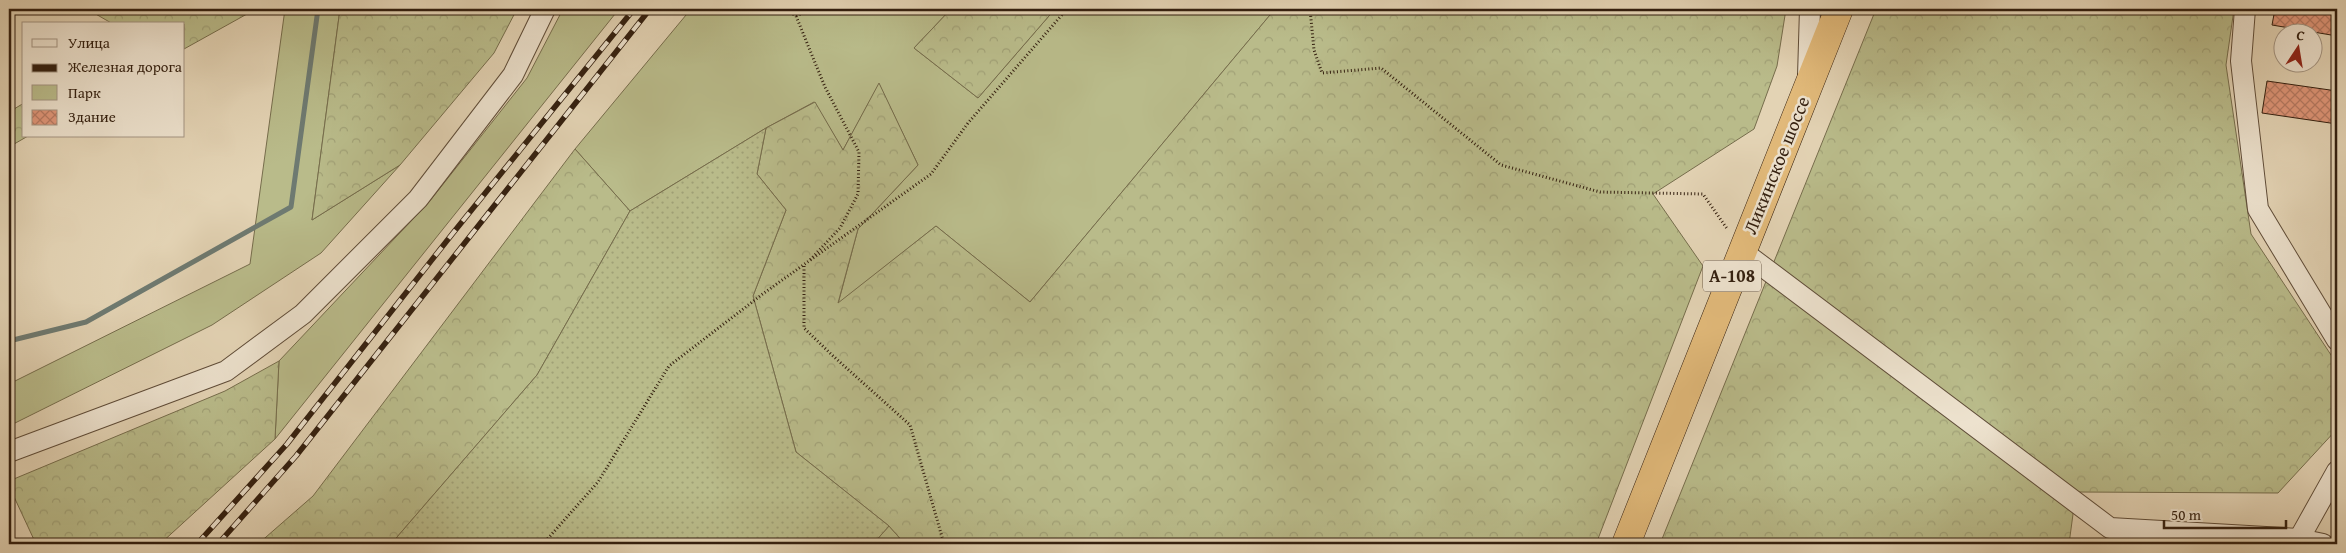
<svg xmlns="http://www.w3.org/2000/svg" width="2346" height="553" font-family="'Gentium Book Plus',serif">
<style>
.green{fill:#b9bb8a;stroke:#766d4c}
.forest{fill:url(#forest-crowns);stroke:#766d4c}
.garden{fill:url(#garden-dots);stroke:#766d4c}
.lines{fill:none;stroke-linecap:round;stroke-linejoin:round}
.stream{stroke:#6e7a71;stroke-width:5}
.building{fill:url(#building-cross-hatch);stroke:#331f0f}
.minor-casing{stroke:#5f4c38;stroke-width:22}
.highway-casing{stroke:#331f0f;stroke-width:29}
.path{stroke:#331f0f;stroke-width:3;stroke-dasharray:1 2.5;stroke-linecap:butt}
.minor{stroke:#ede2ce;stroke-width:20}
.highway{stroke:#e2ba7a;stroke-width:28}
.rail-casing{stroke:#331f0f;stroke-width:5.5}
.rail{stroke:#ede2ce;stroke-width:4;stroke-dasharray:11;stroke-linecap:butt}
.labels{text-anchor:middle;stroke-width:5;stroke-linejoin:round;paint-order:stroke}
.shield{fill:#ede2ce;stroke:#6b5a48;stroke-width:1}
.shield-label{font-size:18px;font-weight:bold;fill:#331f0f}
.street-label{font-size:19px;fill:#331f0f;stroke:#ede2ce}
</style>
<defs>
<pattern id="forest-crowns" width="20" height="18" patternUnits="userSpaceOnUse" patternTransform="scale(1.25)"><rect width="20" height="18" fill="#b9bb8a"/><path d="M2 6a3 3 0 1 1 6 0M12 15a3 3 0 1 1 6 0" fill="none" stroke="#a0a076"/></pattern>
<pattern id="garden-dots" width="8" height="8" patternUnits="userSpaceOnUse" patternTransform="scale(1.25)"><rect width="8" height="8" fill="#b9bb8a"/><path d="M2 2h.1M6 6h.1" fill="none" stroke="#a0a076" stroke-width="1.8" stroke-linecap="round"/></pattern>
<pattern id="building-cross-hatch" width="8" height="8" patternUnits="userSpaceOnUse" patternTransform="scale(1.25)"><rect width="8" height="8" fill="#e09679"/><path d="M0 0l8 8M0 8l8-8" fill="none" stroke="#b67a62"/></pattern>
</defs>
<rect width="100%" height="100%" fill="#e3d3b4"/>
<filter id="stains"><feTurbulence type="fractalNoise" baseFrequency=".004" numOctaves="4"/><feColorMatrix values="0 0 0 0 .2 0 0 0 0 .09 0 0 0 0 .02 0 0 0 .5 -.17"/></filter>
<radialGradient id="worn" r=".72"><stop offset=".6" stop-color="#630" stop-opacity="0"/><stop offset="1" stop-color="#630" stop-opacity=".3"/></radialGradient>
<g class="green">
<path d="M285,9H340L312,220L400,165L321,253L212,325L9,426V384L250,264Z"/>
<path d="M563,9H619L275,439L279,361L429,202L527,78Z"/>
<path d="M691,9H951L914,48L978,98L1055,9H1275L1030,302L936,226L838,304L858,229L918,165L879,84L843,150L814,102L766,128L630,211L575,149Z"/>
<path d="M889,526L905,544H873Z"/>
</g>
<g class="forest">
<path d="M87,9H285V12L247,14L184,49V24H113Z"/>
<path d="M340,9H517L494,53L400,165L312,220Z"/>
<path d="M951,9H1055L978,98L914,48Z"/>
<path d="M1275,9H1786L1777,66L1754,129L1653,194L1703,266L1596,544H905L889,526L796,452L753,296L786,210L757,174L766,128L815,102L843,150L879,83L918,165L858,229L838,303L936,226L1030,302Z"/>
<path d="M1876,9H2234L2226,65L2251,234L2337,364V429L2278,493L2076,492L2069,544H1660Z"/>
<path d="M24,103V136H28L9,147V112Z"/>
<path d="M575,149L630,211L537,375L391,544H258L313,496Z"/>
<path d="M279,361L275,439L160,544H36L9,486V481L225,391Z"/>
</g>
<path class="garden" d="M766,128L757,174L786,210L753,296L796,452L889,526L873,544H391L537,375L630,211Z"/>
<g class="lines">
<path class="stream" d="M9,341L86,322L291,207L318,9"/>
</g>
<g class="building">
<path d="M2275,9H2337V36L2272,25Z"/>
<path d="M2267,81L2337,91V124L2262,113Z"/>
</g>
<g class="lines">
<defs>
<g id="minor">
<path d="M2245,9L2241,61L2258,209L2337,340"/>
<path d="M1808,76L1810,9"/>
<path d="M1742,251L2110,528L2299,539L2323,544"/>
<path d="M9,452L226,371L303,314L418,199L513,75L545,9"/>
<path d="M2299,539L2337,471"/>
</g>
<path id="highway" d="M1626,544L1839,9"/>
</defs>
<use href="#minor" class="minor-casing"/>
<use href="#highway" class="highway-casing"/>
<g class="path">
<path d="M784,9L796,16L825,87L859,152L858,194L840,228L810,260"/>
<path d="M1310,9L1314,50L1322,73L1381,68L1501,165L1600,192L1703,194L1728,230"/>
<path d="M796,16L813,9"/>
<path d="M804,266V328L832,355L910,425L944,544"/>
<path d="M543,544L598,482L669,366L764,293L931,174L968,123L1067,9"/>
</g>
<use href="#minor" class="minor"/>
<use href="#highway" class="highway"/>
<defs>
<g id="rail">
<path d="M197,544L287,444L453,233L634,9"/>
<path d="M218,544L296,456L650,9"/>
</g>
</defs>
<use href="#rail" class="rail-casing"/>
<use href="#rail" class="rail"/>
</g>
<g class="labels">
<rect class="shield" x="1703" y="260.5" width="58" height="31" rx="4"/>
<g class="shield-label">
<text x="1732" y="282">А-108</text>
</g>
<g class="street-label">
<text transform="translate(1776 165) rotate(-68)" y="7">Ликинское шоссе</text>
</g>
</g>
<rect width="2346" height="553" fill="none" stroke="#e3d3b4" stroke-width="30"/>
<rect x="10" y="10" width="2326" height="533" fill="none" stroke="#331f0f" stroke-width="2.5"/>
<rect x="15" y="15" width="2316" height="523" fill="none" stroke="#331f0f"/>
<rect x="22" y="22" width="162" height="115" fill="#ede2ce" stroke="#a39482"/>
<rect x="32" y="39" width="25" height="8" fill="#ede2ce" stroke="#a39482"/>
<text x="68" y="48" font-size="15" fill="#331f0f">Улица</text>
<rect x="32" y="64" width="25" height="8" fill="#331f0f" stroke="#a39482"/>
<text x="68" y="72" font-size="15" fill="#331f0f">Железная дорога</text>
<rect x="32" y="85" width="25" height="15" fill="#b9bb8a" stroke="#a39482"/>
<text x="68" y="98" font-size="15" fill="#331f0f">Парк</text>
<rect x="32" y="110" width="25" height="15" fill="url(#building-cross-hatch)" stroke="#a39482"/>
<text x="68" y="122" font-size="15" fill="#331f0f">Здание</text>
<g transform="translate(2298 48) rotate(12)"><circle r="24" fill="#ede2ce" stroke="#a39482"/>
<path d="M0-4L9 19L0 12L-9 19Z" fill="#8f2418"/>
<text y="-8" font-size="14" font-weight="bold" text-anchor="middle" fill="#331f0f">С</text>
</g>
<path d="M2164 520v8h122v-8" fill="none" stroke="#331f0f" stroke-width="2.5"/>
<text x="2171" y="520" font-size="15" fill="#331f0f" stroke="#ede2ce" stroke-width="4" paint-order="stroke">50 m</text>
<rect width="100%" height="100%" filter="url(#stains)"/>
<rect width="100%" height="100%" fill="url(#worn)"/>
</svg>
